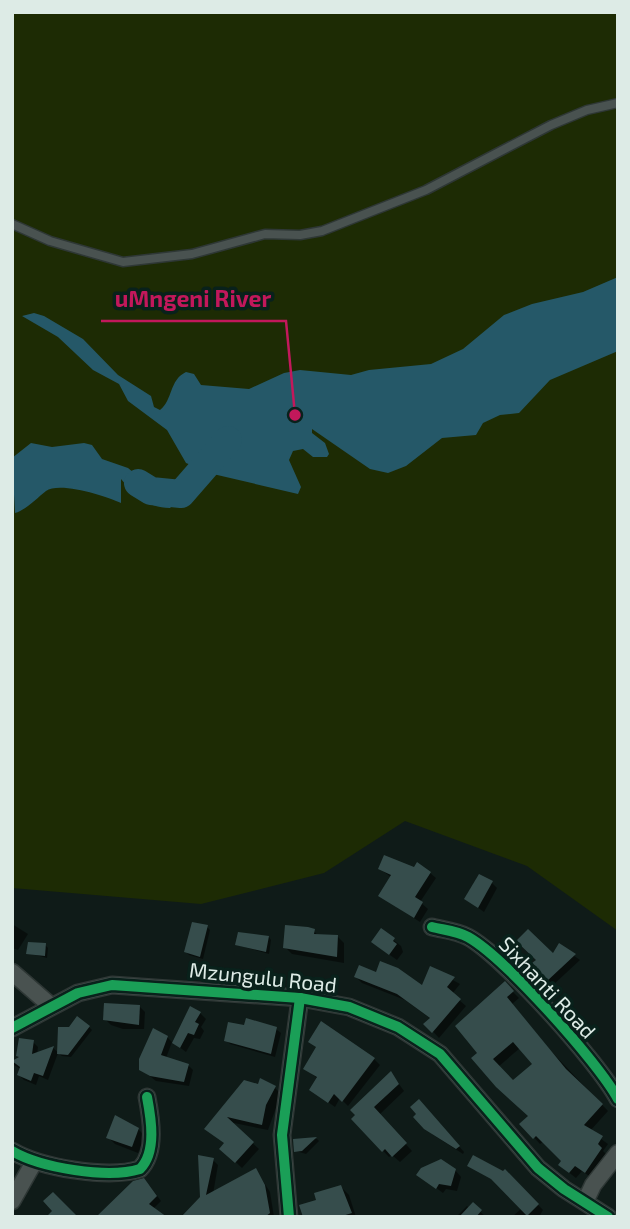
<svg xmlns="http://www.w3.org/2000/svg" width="630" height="1229" font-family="'Exo 2',sans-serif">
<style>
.green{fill:#1d2b04}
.water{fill:#255868}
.shadow{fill:#0007;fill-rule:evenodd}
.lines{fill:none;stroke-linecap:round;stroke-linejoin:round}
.river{stroke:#255868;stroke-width:28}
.building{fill:#364d4c;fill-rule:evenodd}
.lane-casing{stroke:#2e3735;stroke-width:11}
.street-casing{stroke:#2e3735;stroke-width:19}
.lane{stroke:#495250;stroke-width:8}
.street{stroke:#495250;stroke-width:16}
.cycleway-casing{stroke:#09211b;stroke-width:15}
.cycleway{stroke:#1a9f57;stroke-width:10}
.labels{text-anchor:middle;stroke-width:7;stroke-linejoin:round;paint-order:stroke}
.street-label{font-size:21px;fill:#ddebe6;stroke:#09211b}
.leader{fill:none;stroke:#c2185b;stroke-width:2.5}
.callout-dot{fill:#c2185b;stroke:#09211b;stroke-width:2.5}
.callout-label{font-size:23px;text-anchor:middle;font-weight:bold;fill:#c2185b;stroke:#09211b;stroke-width:7;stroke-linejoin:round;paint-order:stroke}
</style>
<rect width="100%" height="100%" fill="#0f1b18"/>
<path class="green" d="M12,12H618V931L527,866L405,821L324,873L201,904L12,888Z"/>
<g class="water">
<path d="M618,277V351L550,380L519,413L500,415L483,423L476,435L442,438L406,466L388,473L370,469L312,429V433L325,443L329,454L327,457H313L303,449L293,451L289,460L301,487L298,494L213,474L186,463L167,430L128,401L119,384L93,370L58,337L22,316L34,313L44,316L83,339L118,375L151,396L154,407L160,410C173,400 169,380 186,372L194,374L201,385L249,389L284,373L300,370L351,375L369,370L431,364L463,349L504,315L532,304L583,292Z"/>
<path d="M31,443L52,447L84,443L92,445L102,459L128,468L151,487L171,491L177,501L170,508C146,507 135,496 121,479V503C107,496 59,481 46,491C37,498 26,510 15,513L12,458Z"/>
</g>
<g class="shadow">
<path d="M380,869L430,873L436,878L420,902L428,909L420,922L380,896L391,877Z"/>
<path d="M491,882L497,888L484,912L466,899Z"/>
<path d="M12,924L28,934L18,950L12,948Z"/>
<path d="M207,927L210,930L203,959L189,955L186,952Z"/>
<path d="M381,930L401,946L403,952L397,960L380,948Z"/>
<path d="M314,931L318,936L338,937L344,943V963L292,954L285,947Z"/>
<path d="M269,937L271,940L269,954L237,945Z"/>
<path d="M45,945L48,948L47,958L28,953Z"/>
<path d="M560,946L580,960L552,986L537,970L554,956Z"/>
<path d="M431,968L460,984L452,994L466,1006L439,1038L426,1024L431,1019L405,1000L362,983L356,977L423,988Z"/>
<path d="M505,984L519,998L512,1004L546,1045L539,1050L551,1051L608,1111L590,1131L608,1144L603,1151L608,1156L592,1178L582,1171L576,1178L567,1171L560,1165L563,1161L544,1141L540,1144L522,1124L530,1117L480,1053ZM520,1048L534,1064L513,1082L498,1067Z"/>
<path d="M139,1006L145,1012L144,1029H123L111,1025L105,1019Z"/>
<path d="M200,1013L206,1019L201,1027L204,1031L200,1039L194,1038L186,1052L174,1043Z"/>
<path d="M89,1027L92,1030L71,1057L62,1056L58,1053L48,1080L39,1076L36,1085L24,1080L19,1075L21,1069L12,1064L19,1060L33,1042L38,1047L37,1054L53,1048L59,1053Z"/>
<path d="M245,1027L276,1029L281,1033L275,1057L230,1044L226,1040Z"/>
<path d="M167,1037L172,1042L166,1058L188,1065L193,1070L189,1086L156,1081L141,1069Z"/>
<path d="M311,1042L374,1059L380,1065L348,1106L340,1098L335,1107L311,1090L318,1079L305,1068L317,1048Z"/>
<path d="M391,1073L404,1091L379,1115L412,1151L400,1162L392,1155L389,1157L353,1119Z"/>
<path d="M275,1088L281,1094L268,1130L229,1122L259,1149L242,1168L222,1149L226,1144L207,1129Z"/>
<path d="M425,1107L464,1152L463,1154L432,1134L415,1117Z"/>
<path d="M138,1129L145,1136L138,1153L115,1144L108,1137Z"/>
<path d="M317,1139L319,1141L306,1154L296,1151L295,1140Z"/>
<path d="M213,1160L218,1165L213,1194L256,1170L270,1192L274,1217H201V1198Z"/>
<path d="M455,1170L461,1177L457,1191L446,1189L443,1193L419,1175Z"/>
<path d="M149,1185L161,1201L153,1209L99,1217Z"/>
<path d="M341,1187L349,1195L356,1217H305L318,1202Z"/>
<path d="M523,1189L543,1210L539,1217H512L522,1208Z"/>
<path d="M473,1205L486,1217H456L467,1206L469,1208Z"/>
</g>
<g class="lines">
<path class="river" d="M138,483L151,491L181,494L228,440"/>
</g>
<g class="building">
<path d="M384,855L414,867L417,862L431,872L415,897L423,902L414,918L378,896L391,875L378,869Z"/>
<path d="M479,874L493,881L478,908L464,899Z"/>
<path d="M192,922L208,925L200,957L184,952Z"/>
<path d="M285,925L308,927L315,929L314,934L338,935L337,957L283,948Z"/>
<path d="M381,928L395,938L393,941L397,944L389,955L371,942Z"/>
<path d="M528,929L553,953L559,943L576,954L546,982L534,970L537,967L532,963L536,960L516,941Z"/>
<path d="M238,932L269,936L266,952L235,945Z"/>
<path d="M28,942L46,943L45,956L26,954Z"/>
<path d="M380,961L398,968L422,985L430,966L455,977L447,987L461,999L432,1033L423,1024L430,1018L397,994L354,977L359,965L376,972Z"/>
<path d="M505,981L514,991L507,997L566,1069L603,1104L584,1125L603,1136L598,1144L602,1148L585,1173L575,1166L569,1173L558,1165L561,1161L536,1136L533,1139L519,1124L528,1116L496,1087L471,1058L477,1053L455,1026ZM513,1042L532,1064L513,1080L493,1059Z"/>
<path d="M104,1003L140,1005L139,1025L103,1020Z"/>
<path d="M190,1006L201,1012L195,1022L199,1024L194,1035L188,1033L180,1048L172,1043Z"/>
<path d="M77,1016L90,1026L68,1055L57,1054L58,1027H69Z"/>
<path d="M246,1018L277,1027L271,1054L224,1041L228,1022L244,1025Z"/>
<path d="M321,1021L375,1058L342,1102L334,1094L328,1103L309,1090L317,1077L303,1069L316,1047L308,1042Z"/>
<path d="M153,1028L168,1036L161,1055L189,1064L184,1082L150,1076L139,1070V1059Z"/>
<path d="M19,1038L34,1040L32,1054L54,1046L43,1076L34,1073L31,1081L17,1075L20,1067L12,1061L19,1057L16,1056Z"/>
<path d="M391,1071L399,1084L374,1107L407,1143L392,1157L385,1149L382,1152L351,1119L355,1115L350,1110Z"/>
<path d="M260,1078L276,1086L266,1105L262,1125L227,1117L254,1142L235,1163L219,1149L224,1143L204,1129L244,1080L258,1084Z"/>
<path d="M419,1099L460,1146L456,1149L424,1129L413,1117L416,1114L410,1107Z"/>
<path d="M115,1115L139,1128L132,1147L106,1138Z"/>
<path d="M317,1137L302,1151L294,1152L293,1139Z"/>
<path d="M198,1155L214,1158L206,1195L256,1168L265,1185L270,1213L265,1217H181L200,1197Z"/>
<path d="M473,1155L503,1171L505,1169L539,1204L527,1216L491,1179L467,1166Z"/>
<path d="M441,1159L456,1169L451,1186L439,1184L436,1189L416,1175L421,1168Z"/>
<path d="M144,1178L157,1196L149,1204L167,1217H96L133,1181Z"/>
<path d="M341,1185L352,1213L339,1217H303L299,1205L316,1200L314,1193Z"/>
<path d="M53,1192L78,1217H46L52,1211L43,1201Z"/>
<path d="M473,1202L482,1210L476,1217H459Z"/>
</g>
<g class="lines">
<defs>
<path id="lane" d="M12,224L50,241L123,262L192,254L265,234L300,235L322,231L426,190L551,125L587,110L618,103"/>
<g id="street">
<path d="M432,927C444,930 457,931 468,937C504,957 598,1062 618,1099"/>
<path d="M12,972L51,1006"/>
<path d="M12,1028L78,993L112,985L300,998L349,1007L398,1027L440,1054L538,1168L564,1189L608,1217"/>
<path d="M12,1151C41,1168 108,1179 140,1169C157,1152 151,1118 147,1097"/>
<path d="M12,1201L34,1162"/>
<path d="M585,1202L593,1185L618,1153"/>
<path d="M289,1217L282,1135L300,998"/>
</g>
</defs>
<use href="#lane" class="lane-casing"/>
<use href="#street" class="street-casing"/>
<use href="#lane" class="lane"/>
<use href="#street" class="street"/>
<defs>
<g id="cycleway">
<path d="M432,927C444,930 457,931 468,937C504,957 598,1062 618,1099"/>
<path d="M12,1028L78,993L112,985L300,998L349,1007L398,1027L440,1054L538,1168L564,1189L608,1217"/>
<path d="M12,1151C41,1168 108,1179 140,1169C157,1152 151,1118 147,1097"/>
<path d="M289,1217L282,1135L300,998"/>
</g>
</defs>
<use href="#cycleway" class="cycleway-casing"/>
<use href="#cycleway" class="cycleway"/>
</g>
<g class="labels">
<g class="street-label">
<text transform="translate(263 978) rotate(6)" y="7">Mzungulu Road</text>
<text transform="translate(547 988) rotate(47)" y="7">Sixhanti Road</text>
</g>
</g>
<path class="leader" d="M295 415L286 321H101"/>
<circle class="callout-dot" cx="295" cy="415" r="7"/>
<g class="callout-label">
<text x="193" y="307">uMngeni River</text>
</g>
<rect width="630" height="1229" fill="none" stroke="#ddebe6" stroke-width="28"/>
</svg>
